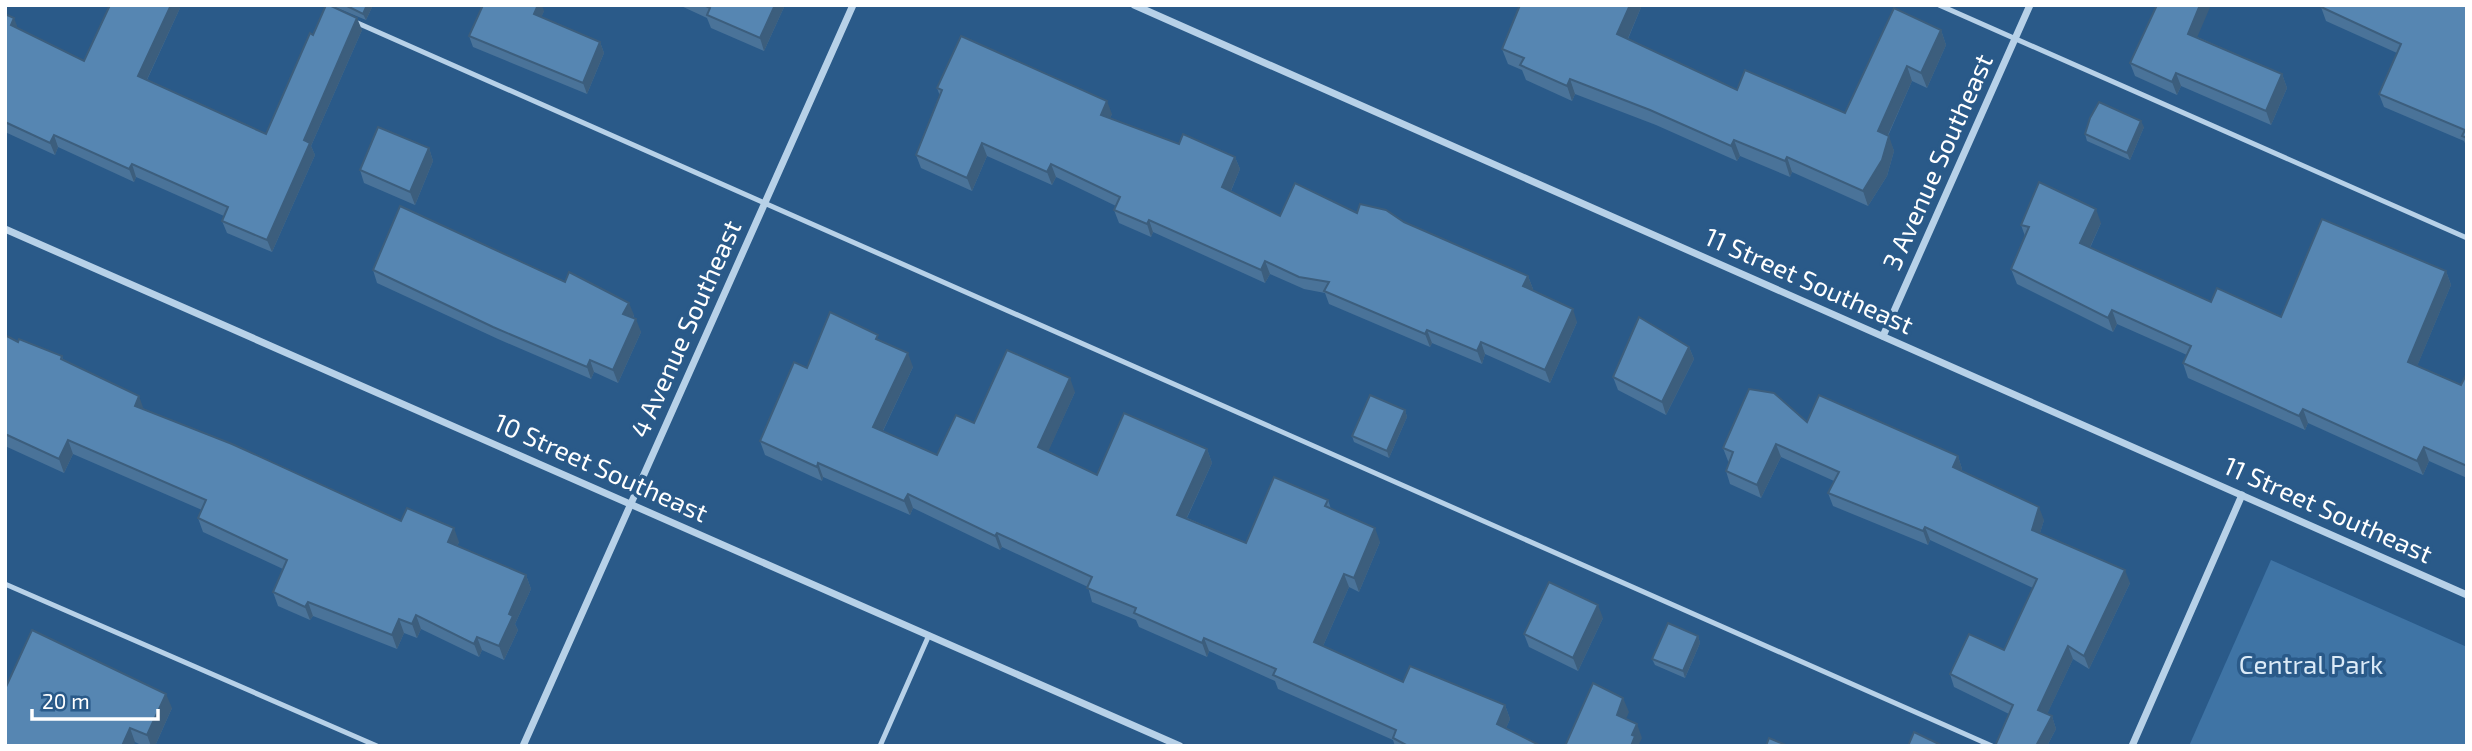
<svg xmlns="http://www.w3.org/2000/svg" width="2472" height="751" font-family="'Exo 2',sans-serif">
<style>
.green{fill:#3f74a5}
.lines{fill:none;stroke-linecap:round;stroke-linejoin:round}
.service{stroke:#b7d1e8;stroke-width:5}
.minor{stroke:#b7d1e8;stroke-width:7}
.wall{fill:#4a7399}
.shaded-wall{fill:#3c5e7d}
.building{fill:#5686b2;stroke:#3c5e7d;stroke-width:2}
.labels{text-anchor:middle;stroke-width:7;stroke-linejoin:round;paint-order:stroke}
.street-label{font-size:26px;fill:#fff;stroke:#2a5a89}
.park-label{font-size:26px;fill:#dbeaf7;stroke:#2a5a89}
</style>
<rect width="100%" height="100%" fill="#2a5a89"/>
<path class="green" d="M2271,560L2467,647V746H2189Z"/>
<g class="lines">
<g class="service">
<path d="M1939,5L2467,238"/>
<path d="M353,21L1992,746"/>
<path d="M5,584L377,746"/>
<path d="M880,746L929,635"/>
</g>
<g class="minor">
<path d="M1134,5L2467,595"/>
<path d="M5,229L1180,746"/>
<path d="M1883,336L2030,5"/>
<path d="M523,746L853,5"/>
<path d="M2132,746L2242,495"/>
</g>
</g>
<g class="wall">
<path d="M335,5H373L366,20L335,7Z"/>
<path d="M679,5H785L764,51L711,28L707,18Z"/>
<path d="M1520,5H1642L1628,39L1737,90L1845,113L1941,30L1946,45L1927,88L1912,81L1888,136L1894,151L1887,176L1868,206L1792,172L1790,177L1740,156L1737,161L1656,125L1575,94L1572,101L1526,80L1522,70L1508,64L1502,49Z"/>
<path d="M2467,5V148L2464,141L2384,107L2379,94L2397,53L2326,21L2321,7Z"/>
<path d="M180,8L147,80L266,134L313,35L362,30L311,146L315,155L272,252L227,233L222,221L224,216L136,177L134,182L58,147L55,155L5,132V14L18,28L84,61Z"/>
<path d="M544,11L541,17L600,42L604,53L587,94L473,47L469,36Z"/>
<path d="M2197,37L2282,74L2287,88L2271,125L2181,86L2177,95L2135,76L2130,63Z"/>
<path d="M937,88L1112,114L1110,118L1179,144L1235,157L1240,169L1231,191L1280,216L1357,213L1404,222L1528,276L1533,289L1532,290L1577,322L1550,383L1485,354L1482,364L1432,343L1430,347L1329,304L1325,293L1304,289L1270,274L1265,283L1153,232L1151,237L1119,223L1114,210L1116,206L1056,177L1052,185L987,156L972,191L921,168L916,155L940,96Z"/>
<path d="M2144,127L2130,160L2087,141L2085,134Z"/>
<path d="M429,148L433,161L415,205L364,183L360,170Z"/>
<path d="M2101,223L2090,248L2211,302L2281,317L2446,271L2451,285L2417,366L2461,385L2467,373V478L2429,461L2423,475L2308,423L2305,430L2188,378L2183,363L2187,355L2117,324L2113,332L2017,284L2011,269L2025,236L2021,225Z"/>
<path d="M373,270L634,315L633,318L641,332L618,383L594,372L591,379L498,339L377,283Z"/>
<path d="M5,335L18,342L62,356L63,360L144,409L401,521L459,542L457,546L526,575L531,589L515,624L518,630L504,660L482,650L479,657L421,629L417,638L404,633L397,649L313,616L310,620L278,606L273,592L283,569L203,532L198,518L202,510L73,454L64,473L5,446Z"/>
<path d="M881,341L913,367L883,431L937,455L974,423L1075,392L1048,451L1097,475L1207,449L1212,463L1187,518L1246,543L1328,500L1331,509L1380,542L1359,592L1349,587L1323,646L1403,682L1505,705L1510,719L1506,728L1541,746H1395L1393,740L1278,689L1275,681L1209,651L1207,657L1139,627L1136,620L1092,602L1088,587L1002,547L1000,550L913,508L910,515L823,477L822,481L765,455L760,441L807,368Z"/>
<path d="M1689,347L1694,359L1666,415L1618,390L1613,377Z"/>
<path d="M1405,410L1407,417L1389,458L1354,442L1352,436Z"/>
<path d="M1807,422L1958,456L1962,469V471L2044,520L2040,533L2130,583L2089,669L2073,659L2047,714L2052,716L2056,729L2047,746H1995L2009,714L1954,687L1950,674L2004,650L2033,588L1930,540L1928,545L1833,506L1828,493L1834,481L1781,457L1761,498L1730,484L1726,471L1729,462L1728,461L1723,448Z"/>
<path d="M1603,618L1578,671L1529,647L1524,634Z"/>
<path d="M1698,636L1700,643L1685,678L1655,665L1652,659Z"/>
<path d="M172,708L155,746H143L135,742L5,746Z"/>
</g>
<g class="shaded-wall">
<path d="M171,5H179L180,8L143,88L138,76Z"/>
<path d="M367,5H373L366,20L363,14Z"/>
<path d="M538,5H542L544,11L538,25L534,14Z"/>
<path d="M775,5H785L764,51L760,38Z"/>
<path d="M1630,5H1642L1623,50L1617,34Z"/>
<path d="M2200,5H2211L2193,47L2188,34Z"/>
<path d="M14,18L19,31L11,25Z"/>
<path d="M357,18L362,30L311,146L315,155L272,252L267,240L304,140Z"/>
<path d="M1941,30L1946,45L1927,88L1921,73Z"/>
<path d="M600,42L604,53L587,94L583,83Z"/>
<path d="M1907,66L1912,81L1883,146L1878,131Z"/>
<path d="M2176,73L2181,86L2177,95L2172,82Z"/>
<path d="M2282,74L2287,88L2271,125L2266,111Z"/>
<path d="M1570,79L1575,94L1572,101L1567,86Z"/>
<path d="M1107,101L1112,114L1106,127L1101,115Z"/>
<path d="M2141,121L2144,127L2130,160L2127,153Z"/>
<path d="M54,135L58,147L55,155L50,143Z"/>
<path d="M1889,136L1894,151L1887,176L1868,206L1863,191Z"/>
<path d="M1734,140L1740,156L1737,161L1731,146Z"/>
<path d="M982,143L987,156L972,191L967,178Z"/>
<path d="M429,148L433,161L415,205L410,192Z"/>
<path d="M1235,157L1240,169L1227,200L1222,187Z"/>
<path d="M1787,157L1792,172L1790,177L1785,161Z"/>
<path d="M132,164L136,177L134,182L129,169Z"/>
<path d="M1051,164L1056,177L1052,185L1047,172Z"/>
<path d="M2096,209L2101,223L2085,258L2080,243Z"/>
<path d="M1149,220L1153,232L1151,237L1147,224Z"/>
<path d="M1265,261L1270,274L1265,283L1261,270Z"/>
<path d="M2446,271L2451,285L2413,376L2408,362Z"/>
<path d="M1528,276L1533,289L1528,299L1523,286Z"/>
<path d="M629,303L634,315L628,327L623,314Z"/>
<path d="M1573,309L1577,322L1550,383L1545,370Z"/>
<path d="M2112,310L2117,324L2113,332L2108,318Z"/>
<path d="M636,319L641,332L618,383L613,370Z"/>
<path d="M1427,330L1432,343L1430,347L1425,334Z"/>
<path d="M1481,342L1485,354L1482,364L1477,351Z"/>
<path d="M1689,347L1694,359L1666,415L1662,402Z"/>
<path d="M908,353L913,367L878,441L873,427Z"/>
<path d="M590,360L594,372L591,379L587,367Z"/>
<path d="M1070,378L1075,392L1044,461L1038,447Z"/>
<path d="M139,396L144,410L135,406Z"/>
<path d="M2303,409L2308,423L2305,430L2299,416Z"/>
<path d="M1405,410L1407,417L1389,458L1387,451Z"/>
<path d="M68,440L73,454L64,473L59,459Z"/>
<path d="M1776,444L1781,457L1761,498L1757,485Z"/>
<path d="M2424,447L2429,461L2423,475L2417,461Z"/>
<path d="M1207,449L1212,463L1182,528L1177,515Z"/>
<path d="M1958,456L1962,469L1958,480L1953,467Z"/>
<path d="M818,463L823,477L822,481L817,467Z"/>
<path d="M908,494L913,508L910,515L904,501Z"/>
<path d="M2039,507L2044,520L2037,543L2032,530Z"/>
<path d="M1925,527L1930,540L1928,545L1923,531Z"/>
<path d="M454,528L459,542L453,555L448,542Z"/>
<path d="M1375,528L1380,542L1359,592L1354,578Z"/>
<path d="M997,533L1002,547L1000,550L995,536Z"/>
<path d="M2125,570L2130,583L2089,669L2084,656Z"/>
<path d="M1344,574L1349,587L1319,655L1314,642Z"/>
<path d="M526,575L531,589L515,624L518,630L504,660L499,646L509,614Z"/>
<path d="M308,602L313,616L310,620L305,607Z"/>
<path d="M1598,605L1603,618L1578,671L1573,658Z"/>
<path d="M416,615L421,629L417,638L412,624Z"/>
<path d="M399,619L404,633L397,649L392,635Z"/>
<path d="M1698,636L1700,643L1685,678L1683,671Z"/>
<path d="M477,637L482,650L479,657L474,644Z"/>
<path d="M1204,638L1209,651L1207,657L1202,643Z"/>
<path d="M2068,646L2073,659L2043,723L2038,710Z"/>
<path d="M166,694L172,708L155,746H151L147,735Z"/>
<path d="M1623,698L1629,712L1622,729L1617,715Z"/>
<path d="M1505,705L1510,719L1502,738L1497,724Z"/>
<path d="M2052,716L2056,729L2047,746H2036Z"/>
<path d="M1637,724L1642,738L1638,746H1631L1632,735Z"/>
<path d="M130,728L135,742L134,746H122Z"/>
</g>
<g class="building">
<path d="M110,5H171L138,76L266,134L310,33L313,35L326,5H329L357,18L304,140L310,143L267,240L222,221L228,207L132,164L129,169L54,135L50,143L5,122V14L14,18L11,25L84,61Z"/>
<path d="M345,5H367L363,14Z"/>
<path d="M483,5H538L534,14L600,42L583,83L469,36Z"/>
<path d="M704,5H775L760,38L707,15L710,8Z"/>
<path d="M1520,5H1630L1617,34L1737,90L1745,70L1845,113L1894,8L1941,30L1921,73L1907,66L1878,131L1889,136L1882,160L1863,191L1787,157L1785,161L1734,140L1731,146L1650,110L1570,79L1567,86L1520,65L1524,58L1502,49Z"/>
<path d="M2157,5H2200L2188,34L2282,74L2266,111L2176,73L2172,82L2130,63Z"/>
<path d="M2322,5H2467V138L2462,136L2465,130L2379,94L2401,44L2321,7Z"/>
<path d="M961,36L1107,101L1101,115L1179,144L1183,134L1235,157L1222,187L1280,216L1295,183L1357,213L1360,204L1386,210L1404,222L1528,276L1523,286L1573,309L1545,370L1481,342L1477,351L1427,330L1425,334L1324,291L1329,282L1299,277L1265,261L1261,270L1149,220L1147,224L1114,210L1120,197L1051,164L1047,172L982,143L967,178L916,155L942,90L937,88Z"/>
<path d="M2099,102L2141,121L2127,153L2085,134L2090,118Z"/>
<path d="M378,127L429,148L410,192L360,170Z"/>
<path d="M2039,182L2096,209L2080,243L2211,302L2217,288L2281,317L2322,219L2446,271L2408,362L2461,385L2467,373V466L2424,447L2417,461L2303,409L2299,416L2183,363L2191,346L2112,310L2108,318L2011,269L2029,227L2021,225Z"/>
<path d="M400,206L565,282L569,272L629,303L623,314L636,319L613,370L590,360L587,367L493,327L373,270Z"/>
<path d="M830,312L878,335L876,339L908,353L873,427L937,455L956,415L974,423L1007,350L1070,378L1038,447L1097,475L1124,413L1207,449L1177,515L1246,543L1274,477L1328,500L1325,506L1375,528L1354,578L1344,574L1314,642L1403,682L1410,666L1505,705L1497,724L1541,746H1408L1393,738L1396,730L1273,675L1276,669L1204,638L1202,643L1134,613L1136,608L1087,588L1092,577L997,533L995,536L908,494L904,501L818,463L817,467L760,441L794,362L807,368Z"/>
<path d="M1639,317L1689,347L1662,402L1613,377Z"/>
<path d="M5,335L18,342L19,339L62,356L61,359L139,396L135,406L232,444L401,521L407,508L454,528L448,542L526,575L509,614L513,616L499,646L477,637L474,644L416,615L412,624L399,619L392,635L308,602L305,607L273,592L287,560L198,518L206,500L68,440L59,459L5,434Z"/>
<path d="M1749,389L1774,393L1807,422L1819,395L1958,456L1953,467L2039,507L2032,530L2125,570L2084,656L2068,646L2038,710L2052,716L2036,746H1995L2013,705L1950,674L1969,634L2004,650L2037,579L1925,527L1923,531L1828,493L1839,472L1776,444L1757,485L1726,471L1733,452L1723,448Z"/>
<path d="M1370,395L1405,410L1387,451L1352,436Z"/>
<path d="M1549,582L1598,605L1573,658L1524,634Z"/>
<path d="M1668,623L1698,636L1683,671L1652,659Z"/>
<path d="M32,630L166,694L147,735L130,728L122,746H5V689Z"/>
<path d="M1593,683L1623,698L1617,715L1637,724L1632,735L1635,736L1631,746H1565Z"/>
<path d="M1914,732L1943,746H1908Z"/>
<path d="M1769,738L1788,746H1766Z"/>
</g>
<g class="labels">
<g class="street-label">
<text transform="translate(1938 162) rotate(-66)" y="9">3 Avenue Southeast</text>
<text transform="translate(1809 281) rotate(24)" y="9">11 Street Southeast</text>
<text transform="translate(686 329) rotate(-66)" y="9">4 Avenue Southeast</text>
<text transform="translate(601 468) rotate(24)" y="9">10 Street Southeast</text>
<text transform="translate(2328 510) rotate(24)" y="9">11 Street Southeast</text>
</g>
<g class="park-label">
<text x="2311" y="674">Central Park</text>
</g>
</g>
<rect width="2472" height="751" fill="none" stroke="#ffffff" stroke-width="14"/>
<path d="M32 709v10h126v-10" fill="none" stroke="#ffffff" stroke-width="3.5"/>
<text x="42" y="709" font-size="21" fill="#ffffff" stroke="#2a5a89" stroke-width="5" paint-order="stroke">20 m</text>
</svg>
